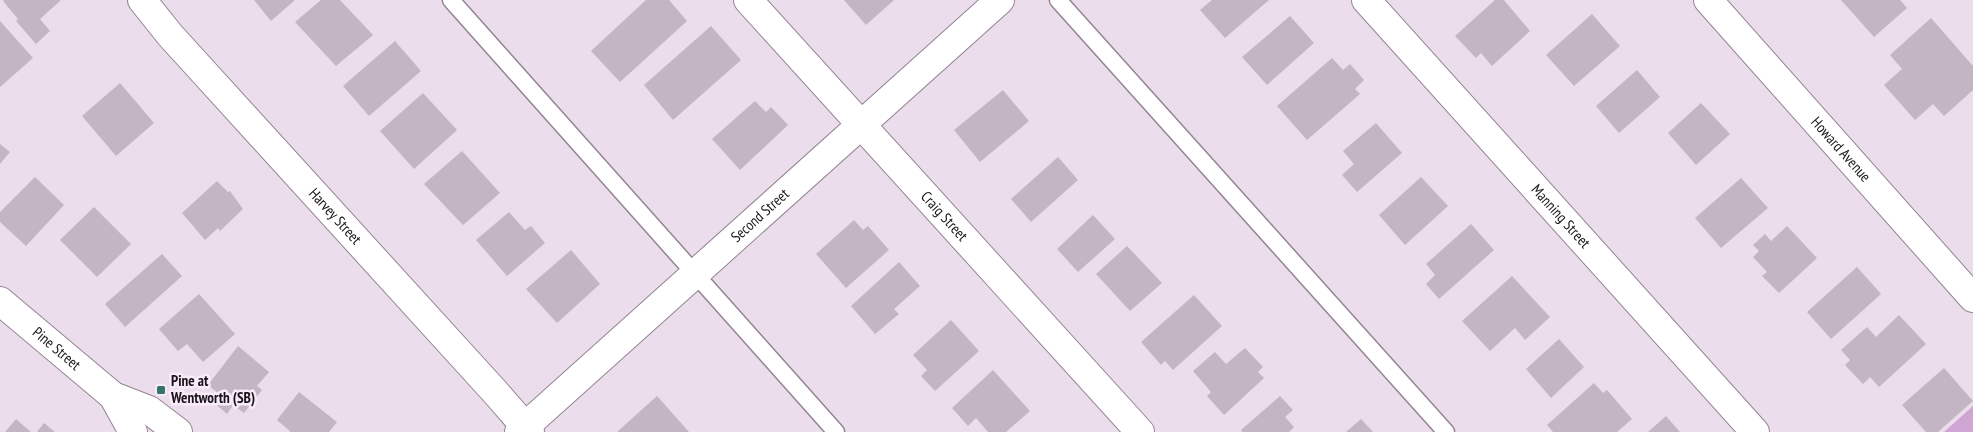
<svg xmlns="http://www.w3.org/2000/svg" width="1973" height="432" font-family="'PT Sans Narrow',sans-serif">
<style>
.green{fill:#cfa5d3}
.building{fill:#c3b5c4}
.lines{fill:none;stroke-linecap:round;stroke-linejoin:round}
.lane-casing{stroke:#938594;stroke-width:19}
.street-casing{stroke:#938594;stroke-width:30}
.secondary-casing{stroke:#938594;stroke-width:30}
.lane{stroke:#fff;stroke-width:16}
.street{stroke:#fff;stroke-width:28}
.secondary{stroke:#fff;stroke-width:28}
.poi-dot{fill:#347564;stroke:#f9ebfa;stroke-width:2}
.labels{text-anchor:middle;stroke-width:5;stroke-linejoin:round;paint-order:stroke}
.street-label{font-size:15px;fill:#191419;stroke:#f9ebfa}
.poi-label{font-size:15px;font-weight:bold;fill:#191419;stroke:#f9ebfa;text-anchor:start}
</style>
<rect width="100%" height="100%" fill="#ecdded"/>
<path class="green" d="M1973,406V432H1944Z"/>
<g class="building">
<path d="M4,0H61L40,19L50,31L36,44L16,21L18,19L3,1Z"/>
<path d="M254,0H295L271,21Z"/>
<path d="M321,0H340L373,35L336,66L295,22Z"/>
<path d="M646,0H669L687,21L620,82L591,51Z"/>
<path d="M844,0H894L866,25Z"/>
<path d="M1212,0H1269L1225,38L1200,10Z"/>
<path d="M1495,0H1504L1530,31L1492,66L1481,53L1476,58L1455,36Z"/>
<path d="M1841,0H1900L1907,8L1874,37Z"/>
<path d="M1592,14L1620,46L1574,86L1546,55Z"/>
<path d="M1290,16L1314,43L1267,85L1242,57Z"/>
<path d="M1931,18L1973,66V90L1944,116L1933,104L1915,120L1884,85L1902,69L1890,55Z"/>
<path d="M0,21L33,58L0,87Z"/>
<path d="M711,26L741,60L673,120L644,85Z"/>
<path d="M395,41L421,71L369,116L343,86Z"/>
<path d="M1332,58L1343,70L1350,64L1364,80L1355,89L1360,94L1307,140L1277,106Z"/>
<path d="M1637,70L1660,97L1619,133L1596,106Z"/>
<path d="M120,83L154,123L116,156L82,116Z"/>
<path d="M1003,90L1029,121L980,162L954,130Z"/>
<path d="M423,93L457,130L414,169L380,131Z"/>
<path d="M755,101L766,112L771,107L788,125L740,170L712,139Z"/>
<path d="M1701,103L1730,134L1696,165L1668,133Z"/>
<path d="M1376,123L1402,153L1357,192L1342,175L1354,164L1343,151Z"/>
<path d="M0,144L10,152L0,164Z"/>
<path d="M462,151L500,193L463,225L424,184Z"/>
<path d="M1058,157L1078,180L1031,222L1011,199Z"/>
<path d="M35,177L64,205L26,246L0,222V212Z"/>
<path d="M1421,177L1448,206L1405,245L1379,215Z"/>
<path d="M1741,178L1768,208L1721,248L1695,218Z"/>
<path d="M217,181L228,192L230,191L243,209L220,231L218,228L205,240L182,213Z"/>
<path d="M94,207L131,244L97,277L60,240Z"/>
<path d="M509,212L525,230L531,226L545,243L507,276L476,240Z"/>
<path d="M1093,215L1115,239L1078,272L1057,249Z"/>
<path d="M854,220L863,230L868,226L889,250L846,288L816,254Z"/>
<path d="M1471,224L1494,250L1439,299L1426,284L1435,275L1426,264Z"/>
<path d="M1787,226L1817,258L1779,293L1762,276L1767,272L1753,257L1759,251L1753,245L1765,234L1771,241Z"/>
<path d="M1127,246L1162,283L1130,311L1096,274Z"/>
<path d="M571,250L600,284L557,323L526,289Z"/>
<path d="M162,254L182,276L125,327L105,304Z"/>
<path d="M899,262L920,286L894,309L899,314L875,334L851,306Z"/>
<path d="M1857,267L1881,294L1831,339L1807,312Z"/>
<path d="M1512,276L1550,317L1525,340L1515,328L1490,351L1462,321Z"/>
<path d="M199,294L235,334L203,362L187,344L178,351L159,329Z"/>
<path d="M1194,295L1222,326L1173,370L1165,361L1161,365L1141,342Z"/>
<path d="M1899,315L1926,344L1879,387L1870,377L1863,384L1845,365L1850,360L1841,350L1867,327L1876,337Z"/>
<path d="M951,320L979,351L935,391L921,376L927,370L913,355Z"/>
<path d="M1559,339L1584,367L1551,398L1526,369Z"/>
<path d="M238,346L269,372L257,386L262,390L244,413L233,405L227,414L212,401L219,394L208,385Z"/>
<path d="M1245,348L1263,367L1258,372L1264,378L1224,415L1207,396L1211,392L1193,371L1215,352L1226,364Z"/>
<path d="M1944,368L1973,401L1938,432H1926L1902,405Z"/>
<path d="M993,370L1030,411L1006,432H988L976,418L968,426L952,408Z"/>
<path d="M1594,383L1603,393L1607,390L1632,419L1617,432H1553L1547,425Z"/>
<path d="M299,392L337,422L329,432H289L290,431L277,420Z"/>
<path d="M657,396L689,432H617Z"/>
<path d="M1280,396L1293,410L1285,417L1294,427L1289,432H1242L1241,430Z"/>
<path d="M1666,416L1680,432H1648Z"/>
<path d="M16,419L31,432H5Z"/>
<path d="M1361,419L1373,432H1346Z"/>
<path d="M44,423L55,432H37Z"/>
</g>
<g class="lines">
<defs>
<g id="lane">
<path d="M451,0L836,432"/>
<path d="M1058,0L1446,432"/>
</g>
<g id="street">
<path id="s1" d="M142,0L170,35L496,393L530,432"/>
<path id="s2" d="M748,0L1140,432"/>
<path id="s3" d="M1366,0L1755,432"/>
<path id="s4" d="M1708,0L1973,298"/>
</g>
<g id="secondary">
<path id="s5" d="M0,301L113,396L149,410L178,432"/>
<path d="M113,396L133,432"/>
<path id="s6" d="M519,432L1000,0"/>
</g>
</defs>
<use href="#lane" class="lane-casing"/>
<use href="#street" class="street-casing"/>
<use href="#secondary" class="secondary-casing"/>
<use href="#lane" class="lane"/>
<use href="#street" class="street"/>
<use href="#secondary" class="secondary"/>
</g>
<rect class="poi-dot" x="156" y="385" width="10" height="10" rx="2.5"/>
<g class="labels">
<g class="street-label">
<text dy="5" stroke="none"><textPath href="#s4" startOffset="200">Howard Avenue</textPath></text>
<text dy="5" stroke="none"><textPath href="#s6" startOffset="324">Second Street</textPath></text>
<text dy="5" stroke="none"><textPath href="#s1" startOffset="290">Harvey Street</textPath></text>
<text dy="5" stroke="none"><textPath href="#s2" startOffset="292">Craig Street</textPath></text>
<text dy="5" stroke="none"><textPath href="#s3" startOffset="291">Manning Street</textPath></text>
<text dy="5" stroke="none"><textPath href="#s5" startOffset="74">Pine Street</textPath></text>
</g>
<g class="poi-label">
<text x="171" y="386">Pine at<tspan x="171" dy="17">Wentworth (SB)</tspan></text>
</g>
</g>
</svg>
